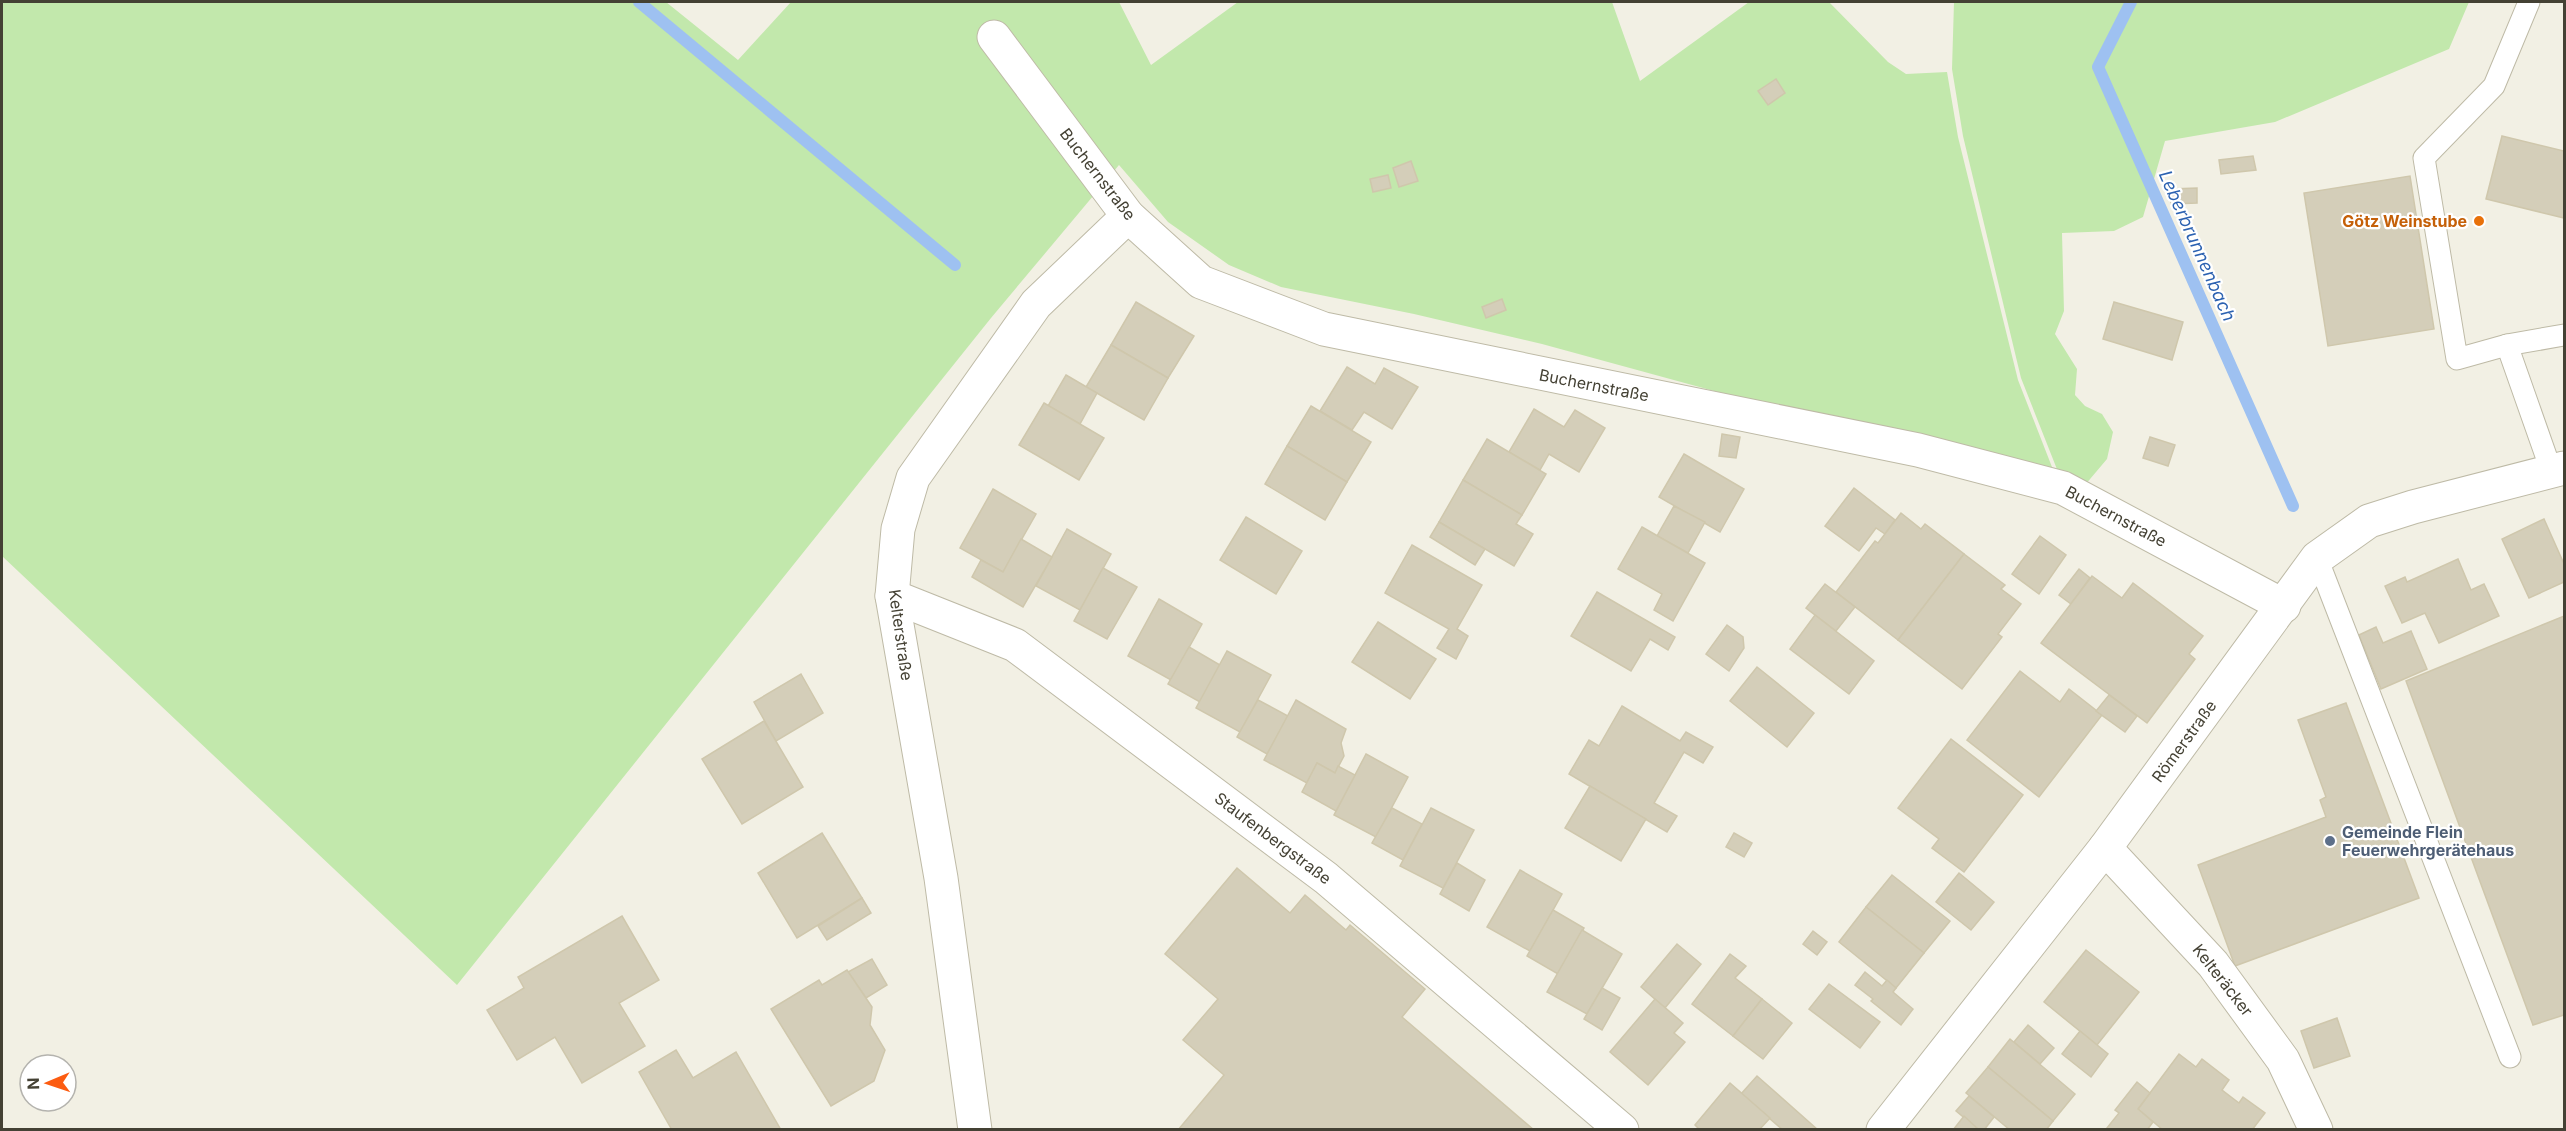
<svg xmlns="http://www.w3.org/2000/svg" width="2566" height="1131" font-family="Inter,sans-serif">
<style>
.green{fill:#c2e8ac}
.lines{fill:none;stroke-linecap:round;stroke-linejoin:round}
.stream{stroke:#9ec1f1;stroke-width:12}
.building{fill:#d4ceb9;stroke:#cfc7ac;stroke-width:1.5}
.lane-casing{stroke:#bebaa6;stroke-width:23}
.street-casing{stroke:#bebaa6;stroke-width:35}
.lane{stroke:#fff;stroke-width:21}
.street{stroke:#fff;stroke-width:33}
.food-dot{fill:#e8710a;stroke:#fff;stroke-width:2}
.service-dot{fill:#5c6f8a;stroke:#fff;stroke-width:2}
.labels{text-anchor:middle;stroke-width:4.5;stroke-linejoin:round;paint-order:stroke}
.street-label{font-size:16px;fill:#444134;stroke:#fff}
.food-label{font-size:16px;font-weight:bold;fill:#c56008;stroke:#fff;text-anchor:end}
.service-label{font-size:16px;font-weight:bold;fill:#4e5e75;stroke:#fff;text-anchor:start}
.water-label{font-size:18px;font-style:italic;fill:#2c62b1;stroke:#fff}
</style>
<rect width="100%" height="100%" fill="#f2f0e4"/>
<g class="green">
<path d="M2,2H666L738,60L791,2H1119L1151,65L1238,2H1612L1640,81L1749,2H1829L1888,62L1906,74L1947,72L1958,137L2018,380L2059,485L1542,344L1414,314L1281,287L1229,265L1168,222L1119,165L991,318L457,985L2,556Z"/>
<path d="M1954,2H2469L2449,49L2275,122L2165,141L2143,217L2114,231L2062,233L2064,311L2055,334L2077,369L2075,395L2085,406L2102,414L2113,432L2107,459L2085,485L2064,487L2021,378L1963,136L1952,69Z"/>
</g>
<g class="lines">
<g class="stream">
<path d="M639,2L955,265"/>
<path d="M2131,2L2098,67L2293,506"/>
</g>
</g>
<g class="building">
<path d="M1776,79L1785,93L1768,105L1758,91Z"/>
<path d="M2502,136L2564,151V218L2486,199Z"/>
<path d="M2253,156L2256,170L2221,174L2219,160Z"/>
<path d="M1411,161L1418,181L1399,187L1393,168Z"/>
<path d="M1388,175L1391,188L1373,192L1370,179Z"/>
<path d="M2410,176L2434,329L2328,346L2304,193Z"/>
<path d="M2197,188V203L2171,204L2170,189Z"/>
<path d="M1502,299L1506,310L1486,318L1482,307Z"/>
<path d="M1136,302L1194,336L1168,378L1111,345Z"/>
<path d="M2114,302L2183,322L2172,360L2103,339Z"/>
<path d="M1111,345L1168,378L1144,420L1086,387Z"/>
<path d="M1347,367L1375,384L1384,368L1418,387L1392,429L1364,412L1352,430L1320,411Z"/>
<path d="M1066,375L1097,393L1080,424L1048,406Z"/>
<path d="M1044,403L1104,438L1079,480L1019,445Z"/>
<path d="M1311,406L1371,442L1347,482L1287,446Z"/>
<path d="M1534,409L1564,427L1575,410L1605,428L1579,472L1549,454L1540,470L1509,452Z"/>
<path d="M1722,434L1740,437L1736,458L1719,456Z"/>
<path d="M2150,437L2175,445L2168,466L2143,458Z"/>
<path d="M1487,439L1546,474L1522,515L1463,480Z"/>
<path d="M1287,446L1347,482L1325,520L1265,484Z"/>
<path d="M1684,454L1744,489L1720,532L1659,497Z"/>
<path d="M1463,480L1522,515L1516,524L1533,534L1514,566L1439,522Z"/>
<path d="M1854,488L1895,520L1885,534L1876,528L1859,551L1825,526Z"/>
<path d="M993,489L1036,514L1003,572L960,548Z"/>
<path d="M1674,506L1705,522L1688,553L1657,536Z"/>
<path d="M1901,513L1921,529L1925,524L1964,554L1898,640L1836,592L1875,541L1878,543Z"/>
<path d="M1246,517L1302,551L1276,594L1220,560Z"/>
<path d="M2544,519L2564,564V582L2529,598L2502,539Z"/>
<path d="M1439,522L1485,549L1475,565L1430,537Z"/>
<path d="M1642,527L1705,563L1673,621L1654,610L1662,594L1618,569Z"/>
<path d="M1067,529L1111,554L1080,610L1036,586Z"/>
<path d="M2040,536L2066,555L2039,594L2012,574Z"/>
<path d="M1021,539L1052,557L1023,607L972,577L981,560L1003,572Z"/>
<path d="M1412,545L1482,585L1457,629L1468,636L1456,659L1437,648L1449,629L1385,593Z"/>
<path d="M1964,554L2005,585L2001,589L2021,604L1998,634L2002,637L1962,689L1898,640Z"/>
<path d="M2458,559L2471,590L2484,584L2499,616L2439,643L2425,613L2402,623L2385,586L2405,577L2407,582Z"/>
<path d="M1103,568L1137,587L1107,639L1074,621Z"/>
<path d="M2079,569L2090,578L2071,604L2059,595Z"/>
<path d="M2092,576L2122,598L2133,583L2203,636L2189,654L2195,659L2147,723L2041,643Z"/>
<path d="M1825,584L1855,607L1836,631L1806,608Z"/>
<path d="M1597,592L1675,637L1668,650L1650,639L1631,671L1571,636Z"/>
<path d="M1159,599L1202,624L1171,680L1128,656Z"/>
<path d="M1815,615L1874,661L1849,694L1790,649Z"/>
<path d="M2564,616V1015L2533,1025L2406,681Z"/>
<path d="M1378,622L1436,659L1410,699L1352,662Z"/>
<path d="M1727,625L1743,637L1744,648L1729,671L1706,654Z"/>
<path d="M2376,627L2383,643L2411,631L2427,669L2381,689L2359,635Z"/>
<path d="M1189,647L1220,665L1200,702L1168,684Z"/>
<path d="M1227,651L1271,675L1240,732L1196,708Z"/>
<path d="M1757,667L1814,713L1787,747L1730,701Z"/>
<path d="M2020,671L2060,702L2069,689L2102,715L2039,797L1967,740Z"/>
<path d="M801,674L823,713L776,741L754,702Z"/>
<path d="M2109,695L2137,716L2125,732L2096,711Z"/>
<path d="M1258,700L1288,716L1267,754L1237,737Z"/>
<path d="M1296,700L1346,729L1341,743L1344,756L1335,773L1317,763L1307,783L1264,760Z"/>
<path d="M2346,703L2419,898L2235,966L2198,865L2326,817L2320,800L2326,797L2298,720Z"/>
<path d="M1622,706L1680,741L1686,732L1713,747L1703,763L1684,752L1654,803L1677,816L1667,832L1569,774L1589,740L1599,746Z"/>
<path d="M764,721L803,787L742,824L702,759Z"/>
<path d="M1951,739L2023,795L1964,872L1932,848L1939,839L1898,808Z"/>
<path d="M1366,754L1408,777L1376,837L1334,815Z"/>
<path d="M1317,763L1335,773L1338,766L1355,775L1336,811L1302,792Z"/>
<path d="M1590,786L1646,819L1621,861L1565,828Z"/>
<path d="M1392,808L1422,824L1403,860L1372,843Z"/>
<path d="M1431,808L1474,830L1443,888L1400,866Z"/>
<path d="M822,833L862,898L797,938L758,873Z"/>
<path d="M1734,833L1752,843L1744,857L1726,847Z"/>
<path d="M1457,863L1485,880L1469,911L1440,894Z"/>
<path d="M1237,868L1290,913L1305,895L1346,930L1350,925L1425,989L1402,1017L1534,1130H1178L1224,1075L1183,1040L1218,999L1165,954Z"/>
<path d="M1520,870L1562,894L1530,951L1487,927Z"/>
<path d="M1959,873L1994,902L1971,930L1936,902Z"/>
<path d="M1892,875L1950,921L1924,953L1866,907Z"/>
<path d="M862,898L871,913L827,940L818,926Z"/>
<path d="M1866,907L1924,953L1896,988L1839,942Z"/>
<path d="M1553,910L1584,928L1558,974L1527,956Z"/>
<path d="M622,916L659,980L619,1003L645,1046L582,1083L555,1037L517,1060L487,1010L524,988L518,977Z"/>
<path d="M1582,930L1622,954L1587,1014L1547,992Z"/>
<path d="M1813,931L1827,942L1817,955L1803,944Z"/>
<path d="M1677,944L1701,964L1665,1008L1641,987Z"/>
<path d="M2086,950L2139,992L2097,1045L2044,1002Z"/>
<path d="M1730,954L1746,966L1735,978L1762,999L1733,1036L1692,1004Z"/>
<path d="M872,959L887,985L866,998L848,972Z"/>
<path d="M847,970L872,1007L870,1025L885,1050L874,1081L831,1106L771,1009L819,980L822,985Z"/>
<path d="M1865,972L1882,986L1887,980L1896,988L1893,992L1913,1009L1901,1025L1871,1001L1873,999L1855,985Z"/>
<path d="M1829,984L1880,1022L1860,1048L1809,1009Z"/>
<path d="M1602,988L1620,998L1602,1030L1584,1019Z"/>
<path d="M1655,999L1683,1023L1674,1033L1685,1042L1648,1085L1610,1052Z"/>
<path d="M1762,999L1792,1023L1763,1059L1733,1036Z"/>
<path d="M2337,1018L2350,1056L2314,1068L2301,1031Z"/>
<path d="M2028,1025L2054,1048L2040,1064L2014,1042Z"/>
<path d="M2080,1031L2108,1054L2091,1077L2062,1054Z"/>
<path d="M2010,1039L2075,1094L2053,1121L1988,1067Z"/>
<path d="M676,1050L693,1078L736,1052L781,1130H672L639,1072Z"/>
<path d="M2179,1054L2196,1067L2202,1059L2229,1080L2222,1090L2239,1103L2243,1097L2265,1113L2252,1130H2163L2138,1109Z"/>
<path d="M1988,1067L2053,1121L2046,1130H2010L1966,1093Z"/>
<path d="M1757,1076L1818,1130H1783L1741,1094Z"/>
<path d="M2137,1082L2150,1093L2138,1109L2153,1122L2147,1130H2109L2107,1128L2119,1113L2115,1110Z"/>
<path d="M1730,1083L1770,1118L1759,1130H1700L1695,1125Z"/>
<path d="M1969,1096L1994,1117L1984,1130H1979L1956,1111Z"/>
<path d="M1964,1116L1979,1130H1953Z"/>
</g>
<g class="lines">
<defs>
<g id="lane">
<path d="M2507,345L2457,359L2424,158L2494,86L2529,2"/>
<path d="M2551,470L2507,345L2564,335"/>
<path d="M2317,558L2510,1057"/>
</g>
<g id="street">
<path d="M994,37L1128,216L1201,282L1324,329L1918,450L2063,488L2284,606"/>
<path d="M892,596L1015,645L1326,878L1622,1130"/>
<path d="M2105,848L2213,964L2283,1060L2316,1130"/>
<path d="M975,1130L941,878L892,596L898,529L913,478L1036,304L1128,216"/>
<path d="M1883,1130L2105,848L2317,558L2369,521L2413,507L2564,468"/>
</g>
</defs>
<use href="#lane" class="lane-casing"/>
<use href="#street" class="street-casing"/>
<use href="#lane" class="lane"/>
<use href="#street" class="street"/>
</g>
<circle class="food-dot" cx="2479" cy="221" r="6"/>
<circle class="service-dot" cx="2330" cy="841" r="6"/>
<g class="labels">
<g class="street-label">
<text transform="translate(1098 174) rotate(52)" y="6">Buchernstraße</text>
<text transform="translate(1594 385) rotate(11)" y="6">Buchernstraße</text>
<text transform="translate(2116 516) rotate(28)" y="6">Buchernstraße</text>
<text transform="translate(901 635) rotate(82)" y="6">Kelterstraße</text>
<text transform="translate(2184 741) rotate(-54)" y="6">Römerstraße</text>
<text transform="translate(1273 838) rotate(37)" y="6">Staufenbergstraße</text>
<text transform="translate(2223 980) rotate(52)" y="6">Kelteräcker</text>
</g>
<g class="food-label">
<text x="2467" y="227">Götz Weinstube</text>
</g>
<g class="service-label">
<text x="2342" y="838">Gemeinde Flein<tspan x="2342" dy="18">Feuerwehrgerätehaus</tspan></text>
</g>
<g class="water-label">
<text transform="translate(2197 246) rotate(66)" y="6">Leberbrunnenbach</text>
</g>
</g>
<rect width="2566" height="1131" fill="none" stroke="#444134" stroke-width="6"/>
<g transform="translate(48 1083) rotate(268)"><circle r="28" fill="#ffffff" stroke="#b4b3ae" stroke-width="1.5"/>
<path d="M0-4.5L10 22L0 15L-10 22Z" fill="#fc5c11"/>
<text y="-9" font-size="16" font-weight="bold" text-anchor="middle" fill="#444134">N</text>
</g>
</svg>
